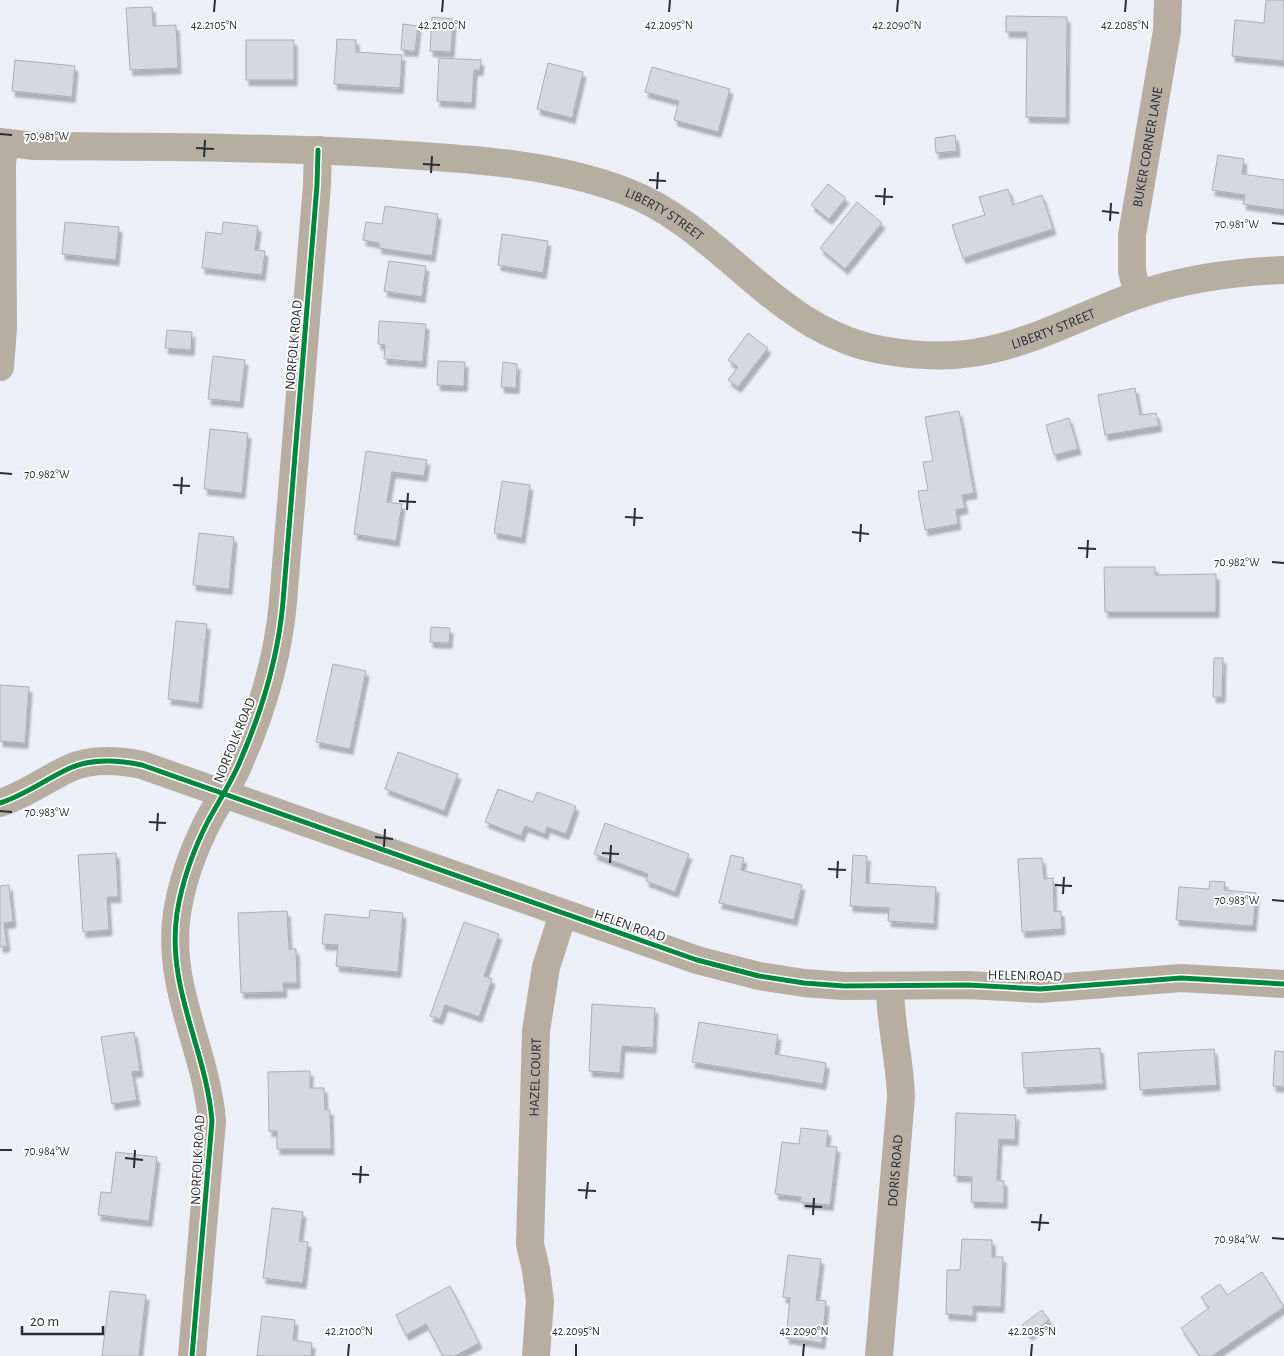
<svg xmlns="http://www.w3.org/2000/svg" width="1284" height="1356" font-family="'Alegreya Sans',sans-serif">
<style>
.building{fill:#d5d7e1;stroke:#abaeb7;filter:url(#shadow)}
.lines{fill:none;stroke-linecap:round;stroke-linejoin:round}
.minor{stroke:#b7ada0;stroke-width:28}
.major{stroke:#b6aea1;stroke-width:28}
.cycleway-casing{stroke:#fff;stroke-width:8}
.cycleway{stroke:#00873e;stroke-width:5}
.ticks{fill:none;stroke:#2a2c37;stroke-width:2}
.labels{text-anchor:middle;stroke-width:4;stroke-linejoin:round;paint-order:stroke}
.street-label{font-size:14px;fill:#2a2c37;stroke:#fff}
.ticks-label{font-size:12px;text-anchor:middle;fill:#2a2c37;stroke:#fff;stroke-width:4;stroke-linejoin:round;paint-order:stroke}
</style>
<defs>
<filter id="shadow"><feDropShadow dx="3" dy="5.5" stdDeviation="1" flood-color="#0004"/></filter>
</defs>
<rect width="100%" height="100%" fill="#eceef8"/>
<g class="building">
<path d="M1266,0H1284V61L1232,56L1235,20L1264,23Z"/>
<path d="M152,7L153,26L176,25L178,68L130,70L126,8Z"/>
<path d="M1006,16L1067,17L1066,118L1026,117L1027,32H1006Z"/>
<path d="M432,17L453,19L451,52L430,51Z"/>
<path d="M403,24L418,26L415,51L401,50Z"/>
<path d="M337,39L356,40V52L402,55L400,88L334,84Z"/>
<rect x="246" y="40" width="48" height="40"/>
<path d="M439,58L481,60L480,70H474L472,103L437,101Z"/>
<path d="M15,60L75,66L72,97L12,91Z"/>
<path d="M548,63L583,72L572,118L537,109Z"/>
<path d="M652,67L730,89L718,132L674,120L679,101L645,92Z"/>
<path d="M955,135L957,151L936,153L935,138Z"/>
<path d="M1218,155L1244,159L1242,174L1284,180V210L1243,204L1245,195L1212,190Z"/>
<path d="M828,184L846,198L829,219L811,205Z"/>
<path d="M1008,189L1013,205L1042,195L1053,229L963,258L952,225L985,215L979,197Z"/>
<path d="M857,202L882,223L845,269L820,248Z"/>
<path d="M385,206L438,214L432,256L379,248V243L363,240L366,222L382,224Z"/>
<path d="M65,222L119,227L116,260L62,254Z"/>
<path d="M223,222L258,226L255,250L265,251L262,275L202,268L206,232L222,234Z"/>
<path d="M502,234L548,241L543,273L498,265Z"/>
<path d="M389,261L426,266L422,297L384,291Z"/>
<path d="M379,321L426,324L423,362L384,359L385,345L378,344Z"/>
<path d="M167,330L192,332L191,350L165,348Z"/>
<path d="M748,333L768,348L738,387L728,380L738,367L728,360Z"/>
<path d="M213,356L245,360L240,402L208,399Z"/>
<path d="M438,361L465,362L464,386L437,385Z"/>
<path d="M503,362L517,364L516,388L501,387Z"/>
<path d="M1135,388L1140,415L1156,413L1159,426L1105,435L1098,395Z"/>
<path d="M959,411L974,493L962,495L965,508L956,510L958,524L925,530L918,491L928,490L923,462L933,461L925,417Z"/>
<path d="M1069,418L1078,449L1054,455L1046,425Z"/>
<path d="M210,429L248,433L242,493L204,489Z"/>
<path d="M366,451L427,460L424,476L392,472L387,502L402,504L396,541L354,534Z"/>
<path d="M502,481L530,485L522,538L494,533Z"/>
<path d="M199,533L234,537L229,589L193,585Z"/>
<path d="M1104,567H1155V575L1216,574V612H1105Z"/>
<path d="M176,621L207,624L199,703L168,699Z"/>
<path d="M431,627L450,628L449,643L430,642Z"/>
<path d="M1214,658H1223L1222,697H1213Z"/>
<path d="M333,664L366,671L350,749L316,742Z"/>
<path d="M0,685L29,687L25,743L0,741Z"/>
<path d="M398,752L458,774L444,811L385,789Z"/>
<path d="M498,789L533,802L537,792L576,806L566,834L547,827L545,834L525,826L521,836L485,822Z"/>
<path d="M605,823L689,854L675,892L646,881L648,874L594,854Z"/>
<path d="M116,853L118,897H107L109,930L83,932L78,855Z"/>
<path d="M731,855L744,858L741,870L802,885L794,920L719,903Z"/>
<path d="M853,855L867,856L866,883L936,887L934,924L888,921L889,908L850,906Z"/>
<path d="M1042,858L1044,879L1053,878L1054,912L1061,911L1062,929L1022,932L1018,859Z"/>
<path d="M1210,881L1225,882L1224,890L1256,893L1253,926L1176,920L1179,887L1209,889Z"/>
<path d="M9,885L13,922L4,923L7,946L0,947V886Z"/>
<path d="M370,910L403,913L398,972L336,966L338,945L322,944L325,914L369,918Z"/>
<path d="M287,911L289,949H296L297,983H283L284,992L241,993L238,913Z"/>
<path d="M464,922L499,934L484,976L492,979L479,1017L445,1005L440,1019L430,1016Z"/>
<path d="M592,1004L655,1008L653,1048L622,1046L620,1073L589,1071Z"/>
<path d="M699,1022L778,1035L775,1054L826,1063L823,1084L692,1062Z"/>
<path d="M134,1032L140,1071L132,1072L137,1100L112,1104L101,1037Z"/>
<path d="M1100,1048L1103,1084L1024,1088L1022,1053Z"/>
<path d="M1214,1049L1217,1085L1140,1090L1138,1053Z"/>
<path d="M1275,1051L1284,1052V1087L1273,1086Z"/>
<path d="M310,1071V1088H324L325,1110H330L331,1149H277V1131H269L268,1072Z"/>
<path d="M956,1113L1016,1115L1015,1140L999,1139L997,1180L1004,1181V1203L971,1202L972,1177L954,1176Z"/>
<path d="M801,1128L828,1131L826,1146L837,1147L830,1205L801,1202V1197L775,1194L782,1142L799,1144Z"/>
<path d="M116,1152L157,1157L149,1221L98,1215L101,1192L111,1193Z"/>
<path d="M272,1208L303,1212L299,1241L308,1242L303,1283L263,1278Z"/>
<path d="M962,1239L992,1240V1257H1003L1001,1307L973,1306V1316L946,1314L947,1270H960Z"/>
<path d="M788,1255L821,1259L816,1300L826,1301L822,1343L786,1338L790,1298L783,1297Z"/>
<path d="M1262,1272L1284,1307L1212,1356H1200L1181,1328L1209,1308L1201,1297L1220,1284L1227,1295Z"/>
<path d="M450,1286L479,1343L455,1356H443L426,1324L406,1335L396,1315Z"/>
<path d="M110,1291L146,1295L139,1356H102Z"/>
<path d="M1042,1310L1049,1320L1029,1335L1022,1325Z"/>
<path d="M262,1316L295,1320L293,1340L312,1343L311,1356H257Z"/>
</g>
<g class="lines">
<g class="minor">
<path id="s1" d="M1138,295L1132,271V235L1167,31L1168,0"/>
<path d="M0,367L3,328L2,165L4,143"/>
<path d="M0,803C25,795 46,779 70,768C93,758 118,760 142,765L697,960L759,976L804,983L844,986L968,985L1040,989L1181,978L1284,984"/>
<path d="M192,1356L212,1121C206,1048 166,988 177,913C182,882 193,851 207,823C217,804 229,786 238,766C261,714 278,659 283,602L317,185L318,150"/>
<path id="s2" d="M536,1356L540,1301L536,1270L530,1244L536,1031L546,967L563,914"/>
<path id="s3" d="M879,1356L901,1097C900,1060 890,1024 890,986"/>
</g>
<path class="major" id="s4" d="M0,142L34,146C153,147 272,147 391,154C469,159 551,163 625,191C725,229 774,333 887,351C917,356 950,357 979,352C1036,342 1087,312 1141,294C1187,278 1235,272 1284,270"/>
<defs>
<g id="cycleway">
<path d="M0,803C25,795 46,779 70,768C93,758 118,760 142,765L697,960L759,976L804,983L844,986L968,985L1040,989L1181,978L1284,984"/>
<path d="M192,1356L212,1121C206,1048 166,988 177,913C182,882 193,851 207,823C217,804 229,786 238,766C261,714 278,659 283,602L317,185L318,150"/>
</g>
</defs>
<use href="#cycleway" class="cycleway-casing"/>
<use href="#cycleway" class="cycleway"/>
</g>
<path class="ticks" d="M214,12L215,0M442,12L443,0M669,12L670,0M897,12L898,0M1125,12L1126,0M0,134L12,135M196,148L214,149M204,157L205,140M423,164L440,165M431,173L432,156M649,180L666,181M657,189L658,172M875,196L893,197M884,205L885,188M1102,211L1119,213M1110,221L1111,203M1272,223L1284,224M0,473L12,474M173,485L190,486M181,494L182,477M399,501L416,502M407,510L408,493M625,517L643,518M634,526L635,508M852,532L869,534M860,542L861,524M1078,548L1096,549M1087,558L1088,540M1272,562L1284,563M0,811L12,812M149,822L166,823M157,831L158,813M375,837L393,839M384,847L385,829M602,853L619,854M610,863L611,845M828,869L846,870M837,878L838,861M1055,885L1072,886M1063,894L1064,877M1272,900L1284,901M0,1150H12M125,1158L143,1160M134,1168L135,1150M352,1174L369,1175M360,1183L361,1166M578,1190L596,1191M586,1199L588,1182M805,1206L822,1207M813,1215L814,1198M1031,1222L1049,1223M1039,1231L1041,1214M1272,1238L1284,1239M348,1356L349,1344M576,1356V1344M803,1356L804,1344M1031,1356L1032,1344"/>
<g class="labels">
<g class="street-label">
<text dy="5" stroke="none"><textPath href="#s1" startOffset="150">BUKER CORNER LANE</textPath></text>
<text dy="5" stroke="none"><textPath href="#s4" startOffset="675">LIBERTY STREET</textPath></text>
<text dy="5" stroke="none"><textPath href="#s4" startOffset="1110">LIBERTY STREET</textPath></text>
<text transform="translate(293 345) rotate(-85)" y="5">NORFOLK ROAD</text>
<text transform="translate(234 740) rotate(-68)" y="5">NORFOLK ROAD</text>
<text transform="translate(630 925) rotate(19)" y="5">HELEN ROAD</text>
<text transform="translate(1025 975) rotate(1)" y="5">HELEN ROAD</text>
<text dy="5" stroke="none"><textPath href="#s2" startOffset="280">HAZEL COURT</textPath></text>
<text transform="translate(197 1160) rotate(-87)" y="5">NORFOLK ROAD</text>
<text dy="5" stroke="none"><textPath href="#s3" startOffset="186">DORIS ROAD</textPath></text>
</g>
</g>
<g class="ticks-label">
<text x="214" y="29">42.2105°N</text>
<text x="442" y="29">42.2100°N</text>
<text x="669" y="29">42.2095°N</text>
<text x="897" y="29">42.2090°N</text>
<text x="1125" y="29">42.2085°N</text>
<text x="47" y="140">70.981°W</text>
<text x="1237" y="228">70.981°W</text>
<text x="47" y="478">70.982°W</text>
<text x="1237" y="566">70.982°W</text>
<text x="47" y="816">70.983°W</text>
<text x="1237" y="904">70.983°W</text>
<text x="47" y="1155">70.984°W</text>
<text x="1237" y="1243">70.984°W</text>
<text x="349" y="1335">42.2100°N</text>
<text x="576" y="1335">42.2095°N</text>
<text x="804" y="1335">42.2090°N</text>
<text x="1032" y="1335">42.2085°N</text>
</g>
<path d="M22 1326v8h81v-8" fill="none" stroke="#2a2c37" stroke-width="2.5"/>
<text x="30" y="1326" font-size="15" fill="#2a2c37" stroke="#ffffff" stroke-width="4" paint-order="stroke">20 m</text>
</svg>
